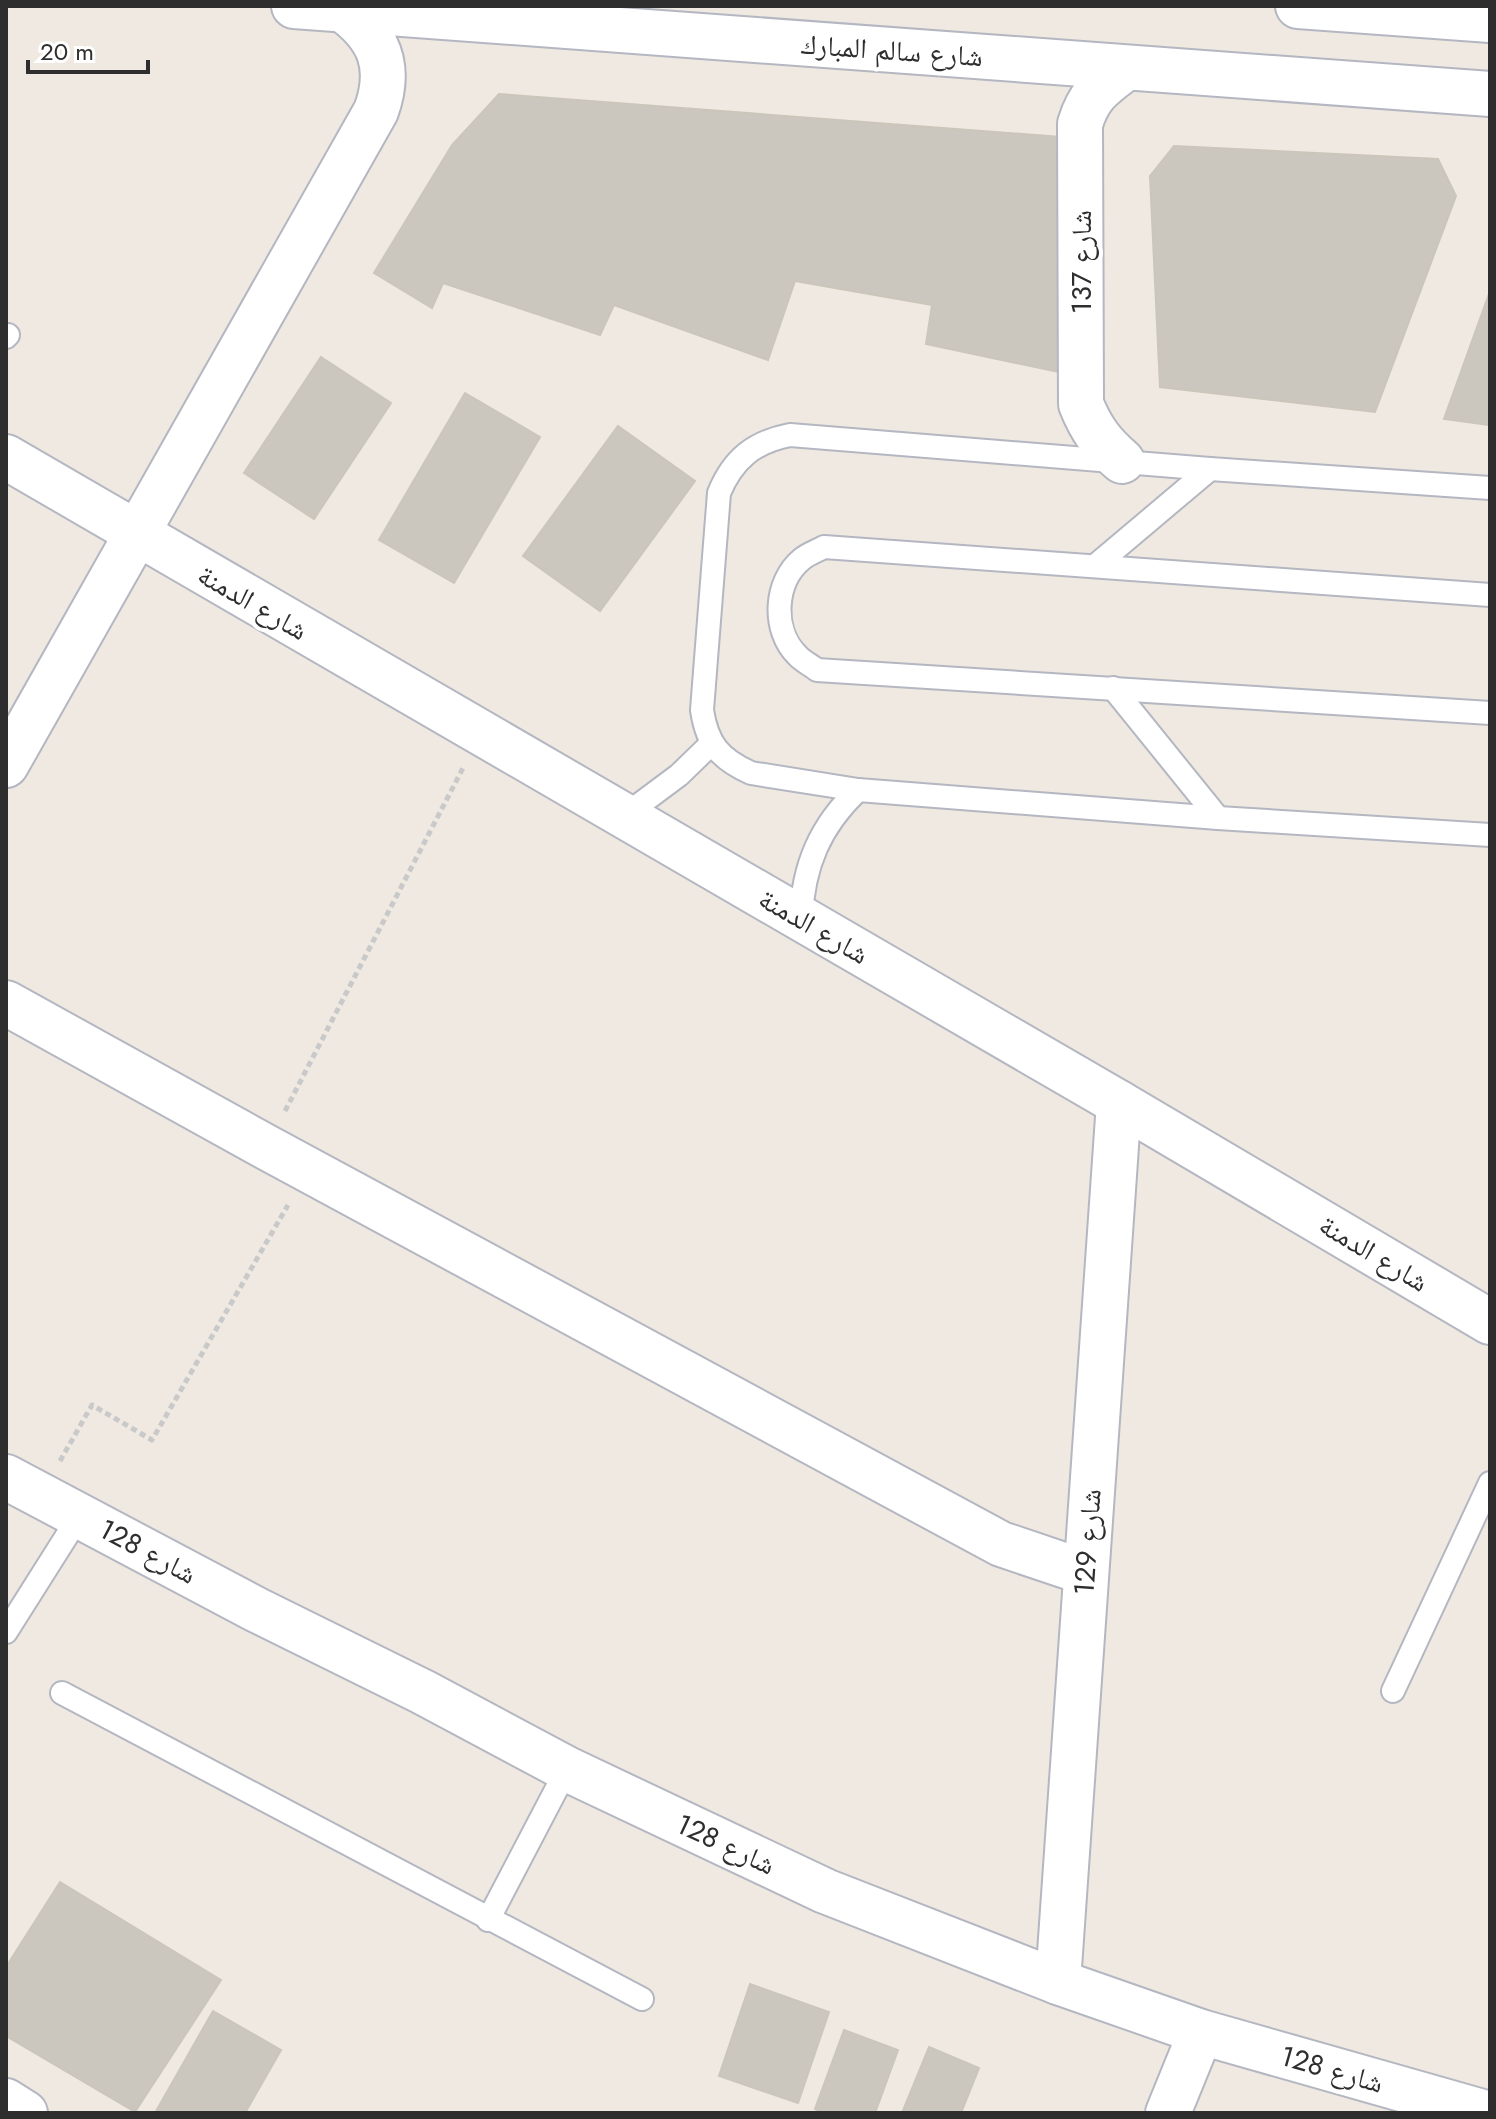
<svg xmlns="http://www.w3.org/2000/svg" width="1496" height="2119" font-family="Jost,'Noto Naskh Arabic',sans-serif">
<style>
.building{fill:#cbc7bf;stroke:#cbc5ba;stroke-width:2}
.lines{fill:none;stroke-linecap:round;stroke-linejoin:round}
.service-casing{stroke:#b4b7c1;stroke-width:26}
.minor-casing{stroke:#b4b7c1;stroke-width:48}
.secondary-casing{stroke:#b4b7c1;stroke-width:48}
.path{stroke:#c9c9c9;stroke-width:5;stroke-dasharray:6 4;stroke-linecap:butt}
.service{stroke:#fff;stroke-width:22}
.minor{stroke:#fff;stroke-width:44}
.secondary{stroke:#fff;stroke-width:44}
.labels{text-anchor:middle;stroke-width:8;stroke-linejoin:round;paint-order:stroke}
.street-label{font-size:28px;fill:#2e2e2e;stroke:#fff}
</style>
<rect width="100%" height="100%" fill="#efe9e1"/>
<g class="building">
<path d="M499,94L1060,137L1073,375L926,344L932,305L795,281L768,360L614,305L600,335L443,283L432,308L374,273L452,145Z"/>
<path d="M1174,146L1438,159L1456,196L1375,412L1160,387L1150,176Z"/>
<path d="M1490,291V425L1444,419Z"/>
<path d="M321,357L391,403L314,519L244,473Z"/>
<path d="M465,393L540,437L454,583L379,540Z"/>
<path d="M618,426L695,481L600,611L523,556Z"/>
<path d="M60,1882L221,1980L135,2112L6,2036V1967Z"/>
<path d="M750,1984L829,2012L798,2103L719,2076Z"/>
<path d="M213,2011L281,2050L245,2113H155Z"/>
<path d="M844,2030L898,2050L875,2113H824L815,2109Z"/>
<path d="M929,2047L979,2068L961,2113H902Z"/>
</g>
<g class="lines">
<defs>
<g id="service">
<path d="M6,337L8,335"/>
<path d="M1490,488L1210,469L790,435C754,442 733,459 719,493L702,710C707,744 720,759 751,773L858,790L1218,818L1490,835"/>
<path d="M1095,566L1210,469"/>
<path d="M1490,595L824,547C817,551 808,554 802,559C774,582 772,630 797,655C802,661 811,665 817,670L1490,713"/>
<path d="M1113,688L1218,818"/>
<path d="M624,816L679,775L712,743"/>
<path d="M801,918C803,866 820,826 858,790"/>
<path d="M6,1632L80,1515"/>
<path d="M1393,1691L1490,1483"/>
<path d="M62,1693L642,1999"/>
<path d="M488,1920L567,1769"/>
</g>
<g id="minor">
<path d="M6,457L1119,1103L1490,1322"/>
<path d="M1122,461C1102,444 1091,429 1081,404L1080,124C1089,94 1102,86 1126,68"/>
<path d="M6,765L376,111C392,67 380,36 342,9"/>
<path d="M6,1003L266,1147L1001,1544L1084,1572"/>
<path d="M6,1477L257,1610L423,1692L567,1769L825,1891L1058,1982L1201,2032L1486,2113"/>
<path d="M1058,1982L1119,1103"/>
<path d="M6,2101L25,2113"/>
<path d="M1168,2113L1201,2032"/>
</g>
<g id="secondary">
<path d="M294,6L1490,94"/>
<path d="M1298,6L1490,20"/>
</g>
</defs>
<use href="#service" class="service-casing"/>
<use href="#minor" class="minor-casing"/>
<use href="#secondary" class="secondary-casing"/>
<g class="path">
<path d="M285,1111L463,768"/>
<path d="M60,1461L92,1405L152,1440L288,1205"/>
</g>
<use href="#service" class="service"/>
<use href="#minor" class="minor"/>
<use href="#secondary" class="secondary"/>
</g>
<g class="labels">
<g class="street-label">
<text transform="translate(892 50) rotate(4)" y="10">شارع سالم المبارك</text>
<text transform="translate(1081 262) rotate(-90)" y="10">شارع 137</text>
<text transform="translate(253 602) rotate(30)" y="10">شارع الدمنة</text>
<text transform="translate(814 926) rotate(30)" y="10">شارع الدمنة</text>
<text transform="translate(1374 1253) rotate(31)" y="10">شارع الدمنة</text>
<text transform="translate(1087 1542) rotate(-86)" y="10">شارع 129</text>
<text transform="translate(148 1551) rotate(28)" y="10">شارع 128</text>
<text transform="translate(726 1844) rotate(25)" y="10">شارع 128</text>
<text transform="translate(1332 2069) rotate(16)" y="10">شارع 128</text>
</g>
</g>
<rect width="1496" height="2119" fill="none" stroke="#2e2e2e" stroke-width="16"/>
<path d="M28 60v12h120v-12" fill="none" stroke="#2e2e2e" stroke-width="4"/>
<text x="40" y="60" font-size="24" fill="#2e2e2e" stroke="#ffffff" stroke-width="6" paint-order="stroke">20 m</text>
</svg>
